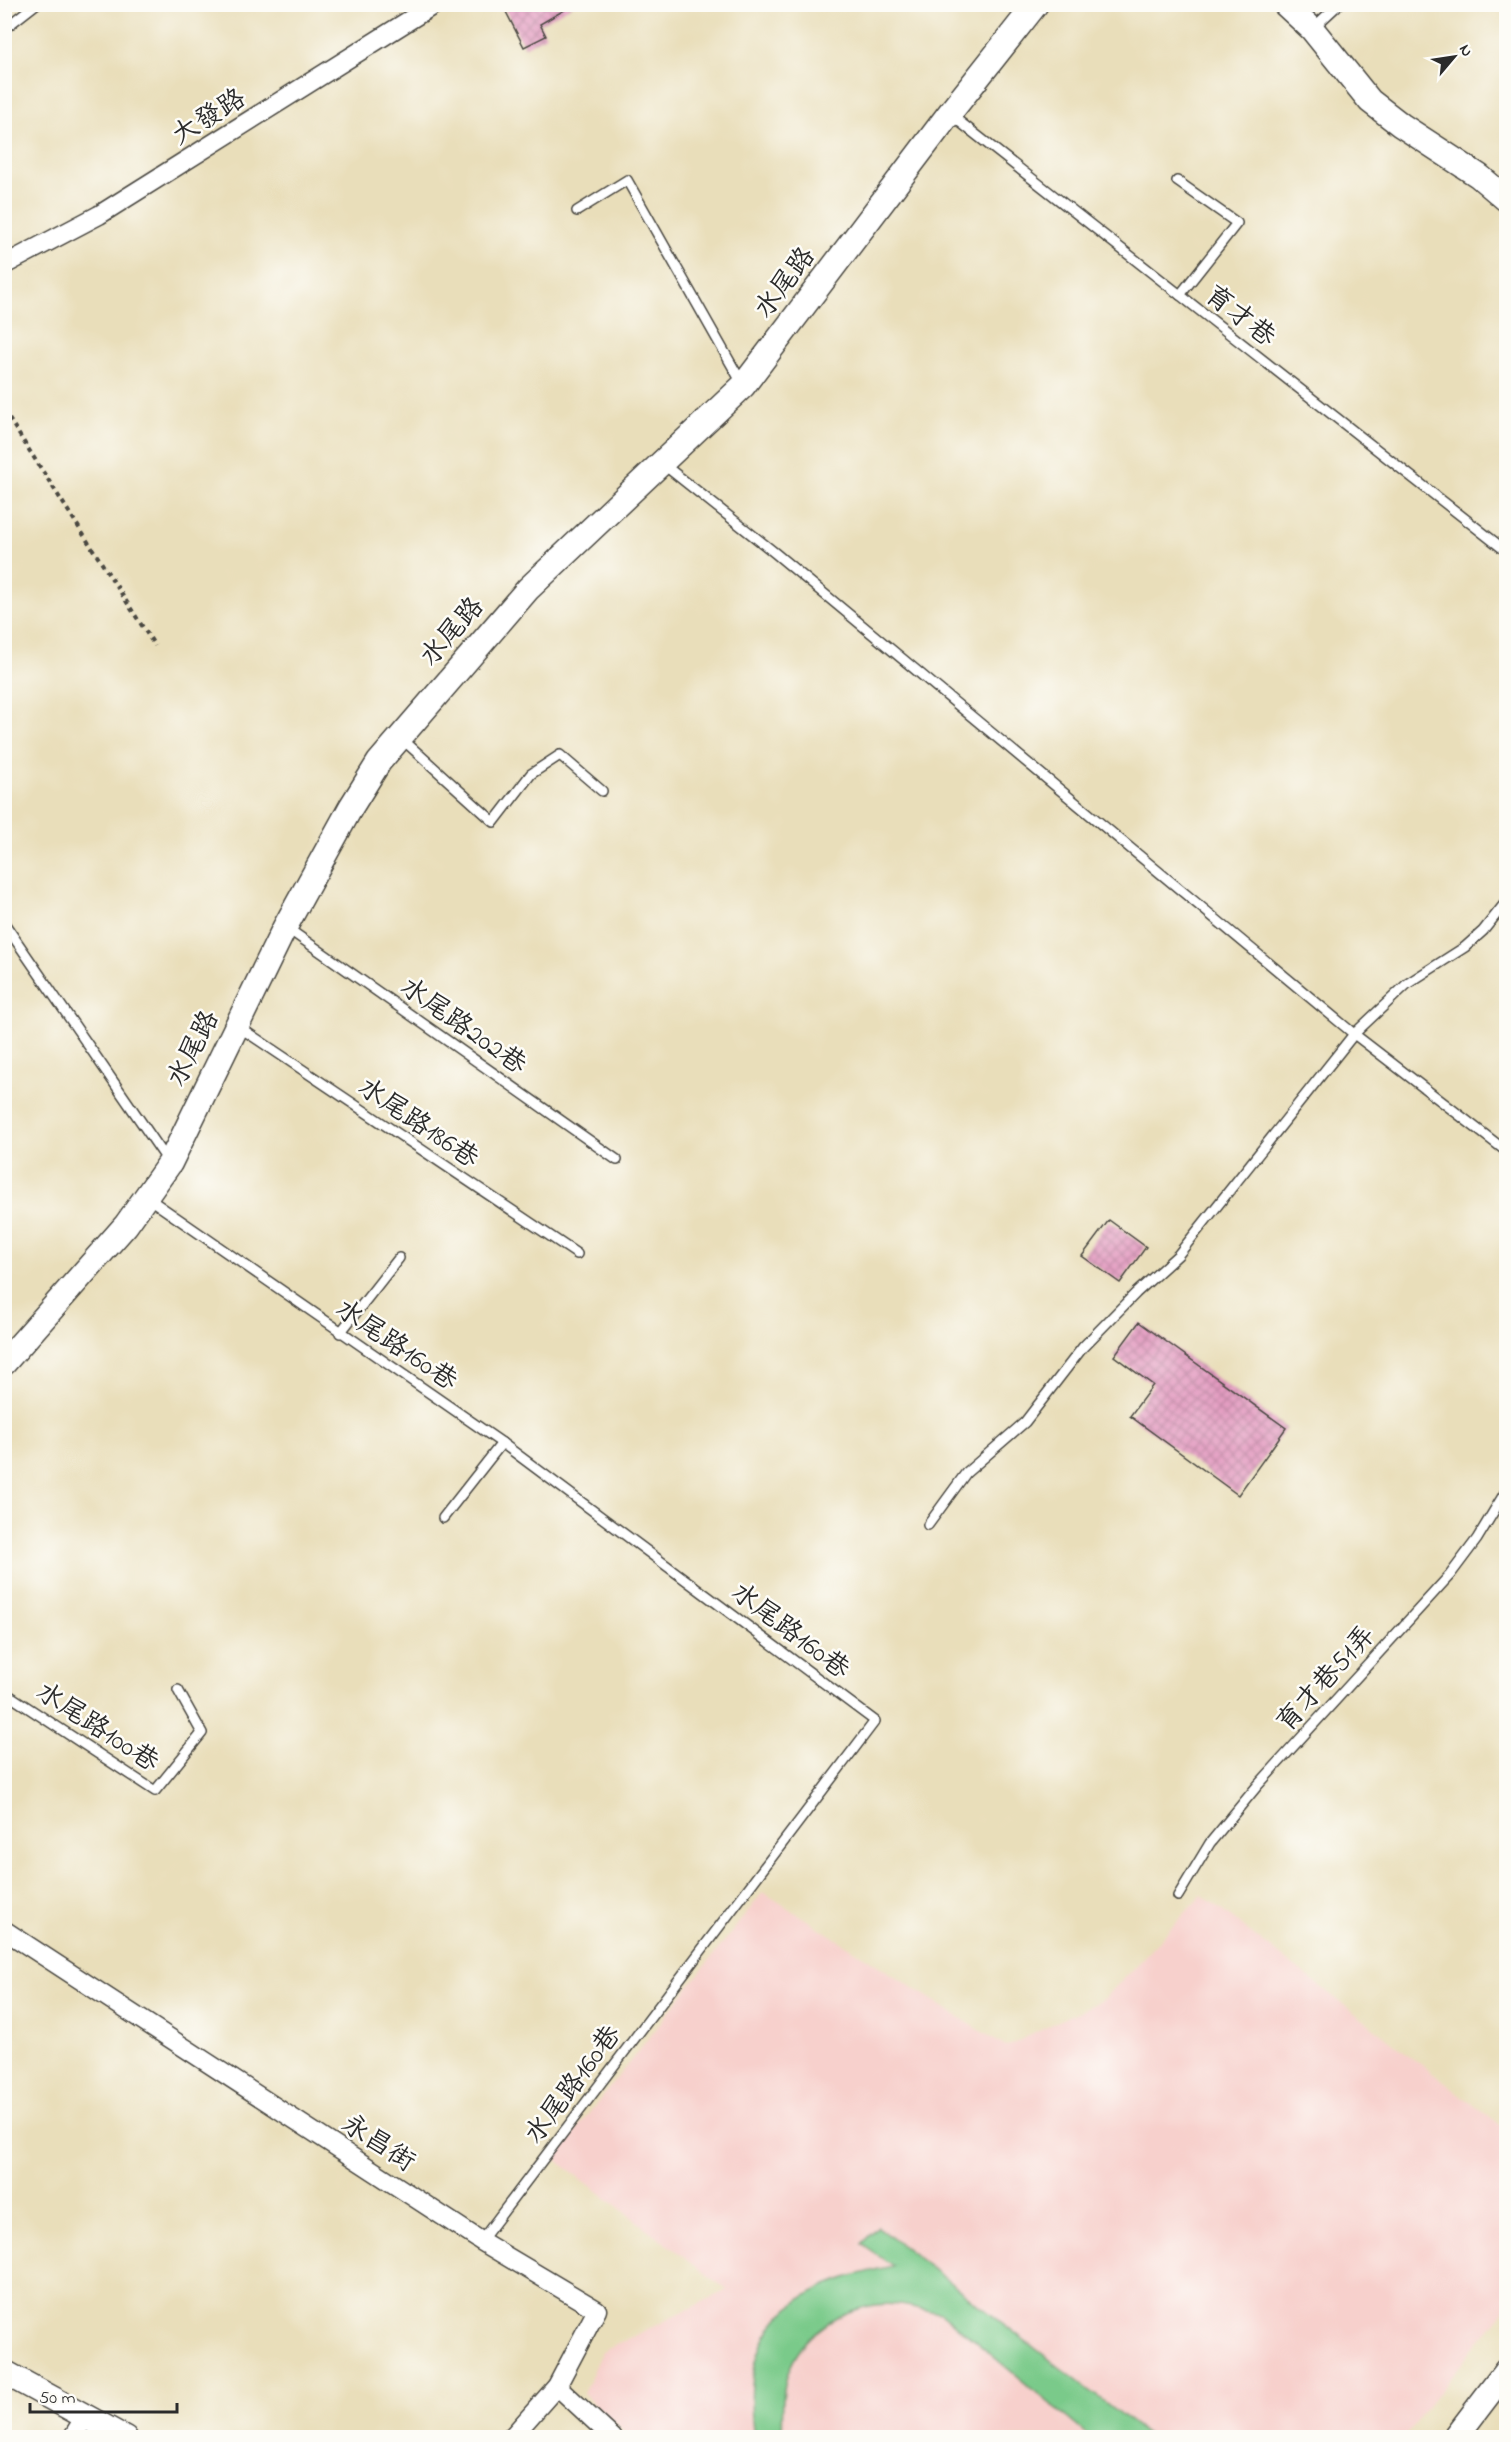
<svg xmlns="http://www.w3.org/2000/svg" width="1511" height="2442" font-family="'Indie Flower','LXGW WenKai TC',sans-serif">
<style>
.built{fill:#f7d0cc}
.green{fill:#7aca8a;stroke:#527a5a;stroke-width:1.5}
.building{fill:url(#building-cross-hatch)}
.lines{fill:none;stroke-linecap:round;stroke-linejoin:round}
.service-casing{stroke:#484640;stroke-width:12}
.minor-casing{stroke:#484640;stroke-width:21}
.tertiary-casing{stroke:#484640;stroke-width:27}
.path{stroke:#484640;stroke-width:4;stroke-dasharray:4.5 4.5;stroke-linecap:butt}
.service{stroke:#fff;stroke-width:9}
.minor{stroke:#fff;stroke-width:18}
.tertiary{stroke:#fff;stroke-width:24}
.labels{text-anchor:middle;stroke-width:5;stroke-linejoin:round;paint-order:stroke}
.street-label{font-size:27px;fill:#2b2b2b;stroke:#fdfcf7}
</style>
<defs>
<pattern id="building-cross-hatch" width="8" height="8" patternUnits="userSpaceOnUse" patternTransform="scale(1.5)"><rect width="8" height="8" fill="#e296be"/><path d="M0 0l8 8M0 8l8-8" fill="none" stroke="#b77b9b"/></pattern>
</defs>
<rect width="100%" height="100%" fill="#fdfcf7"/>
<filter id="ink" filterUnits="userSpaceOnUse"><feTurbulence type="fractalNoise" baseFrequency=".0167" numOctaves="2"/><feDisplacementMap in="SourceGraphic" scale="12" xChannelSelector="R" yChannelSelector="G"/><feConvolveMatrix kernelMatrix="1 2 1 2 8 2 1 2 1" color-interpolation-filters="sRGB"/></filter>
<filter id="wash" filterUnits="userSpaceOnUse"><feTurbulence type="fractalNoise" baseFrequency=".008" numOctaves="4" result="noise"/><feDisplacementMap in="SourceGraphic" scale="24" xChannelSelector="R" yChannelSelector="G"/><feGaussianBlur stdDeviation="1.35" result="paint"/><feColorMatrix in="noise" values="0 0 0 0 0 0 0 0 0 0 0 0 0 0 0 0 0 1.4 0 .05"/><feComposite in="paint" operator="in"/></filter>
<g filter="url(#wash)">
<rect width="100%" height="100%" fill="#e9deba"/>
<path class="built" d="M763,1892L1006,2047L1104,1999L1202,1895L1506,2130V2307L1404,2437H630L583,2394L602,2352L727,2290L554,2158Z"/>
<path class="green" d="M878,2227L1150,2437H1090L941,2313C920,2309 897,2302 876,2305C837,2311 801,2336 788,2373C781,2392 783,2417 782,2437H754C738,2326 791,2286 893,2266L861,2244Z"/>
<g id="blocks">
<g class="building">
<path d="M502,4H575L540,24L546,36L524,47Z"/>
<path d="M1109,1220L1146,1247L1120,1283L1082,1256Z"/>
<path d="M1139,1322L1286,1428L1238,1495L1130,1416L1153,1385L1114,1356Z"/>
</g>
</g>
</g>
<g filter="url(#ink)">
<use href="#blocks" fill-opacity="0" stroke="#484640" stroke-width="1.5"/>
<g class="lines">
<defs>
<g id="service">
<path d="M4,29L36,4"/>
<path d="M1312,29L1339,4"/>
<path d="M951,115L1506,551"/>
<path d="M1177,181L1237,223L1180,295"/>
<path d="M577,211L627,180L743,385"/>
<path d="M663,464L775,553L1354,1034L1506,1151"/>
<path d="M401,738L494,822L531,774L560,755L602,791"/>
<path d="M4,923L168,1161"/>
<path d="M287,928L617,1160"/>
<path d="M239,1027L577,1254"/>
<path d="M148,1198L502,1443L875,1721L481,2241"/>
<path d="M340,1333L399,1258"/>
<path d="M443,1518L502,1443"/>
<path d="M928,1525L966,1473L1025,1422L1083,1347L1136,1293L1178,1255L1354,1034L1407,984L1465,947L1483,931L1506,902"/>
<path d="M4,1692L155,1791L202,1733L178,1690"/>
<path d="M1178,1896L1210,1843L1258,1785L1450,1575L1477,1539L1506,1491"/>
</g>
<g id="minor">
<path d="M4,265L99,215L435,4"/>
<path d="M4,1930L481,2241L597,2310L557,2386L511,2438"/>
<path d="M557,2386L613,2438"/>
<path d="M72,2438L86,2415"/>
</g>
<g id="tertiary">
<path d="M1285,4L1312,29L1370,101L1401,125L1479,176L1506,199"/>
<path d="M4,1363L126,1225L170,1163L285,927L351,807L379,762L528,589L743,386L949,114L1036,4"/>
<path d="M4,2372L125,2438"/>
<path d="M1455,2438L1506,2371"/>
</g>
</defs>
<use href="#service" class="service-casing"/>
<use href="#minor" class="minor-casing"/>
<use href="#tertiary" class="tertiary-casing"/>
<path class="path" d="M4,411L155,646"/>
<use href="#service" class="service"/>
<use href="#minor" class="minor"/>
<use href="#tertiary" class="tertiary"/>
</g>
</g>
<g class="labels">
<g class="street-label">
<text transform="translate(208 116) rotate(-32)" y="9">大發路</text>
<text transform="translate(784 282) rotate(-53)" y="9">水尾路</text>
<text transform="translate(1241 315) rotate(38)" y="9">育才巷</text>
<text transform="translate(451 631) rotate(-49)" y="9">水尾路</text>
<text transform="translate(464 1025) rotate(35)" y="9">水尾路202巷</text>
<text transform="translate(192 1048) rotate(-63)" y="9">水尾路</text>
<text transform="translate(419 1122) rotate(34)" y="9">水尾路186巷</text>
<text transform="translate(397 1344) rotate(34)" y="9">水尾路160巷</text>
<text transform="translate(791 1630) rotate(37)" y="9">水尾路160巷</text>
<text transform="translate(1325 1678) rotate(-48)" y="9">育才巷51弄</text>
<text transform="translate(98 1726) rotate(33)" y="9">水尾路100巷</text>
<text transform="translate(572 2084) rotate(-53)" y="9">水尾路160巷</text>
<text transform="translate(379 2142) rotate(33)" y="9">永昌街</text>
</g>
</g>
<rect width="1511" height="2442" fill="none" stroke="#fdfcf7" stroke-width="24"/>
<g transform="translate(1454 57) rotate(61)" stroke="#fdfcf7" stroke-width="4.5" paint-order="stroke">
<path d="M0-4.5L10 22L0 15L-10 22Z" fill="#2b2b2b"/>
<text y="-9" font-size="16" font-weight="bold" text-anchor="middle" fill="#2b2b2b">N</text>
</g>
<path d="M30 2403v9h147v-9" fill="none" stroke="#2b2b2b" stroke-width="3"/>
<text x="39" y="2403" font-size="18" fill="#2b2b2b" stroke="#fdfcf7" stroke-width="4.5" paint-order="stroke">50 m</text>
</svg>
